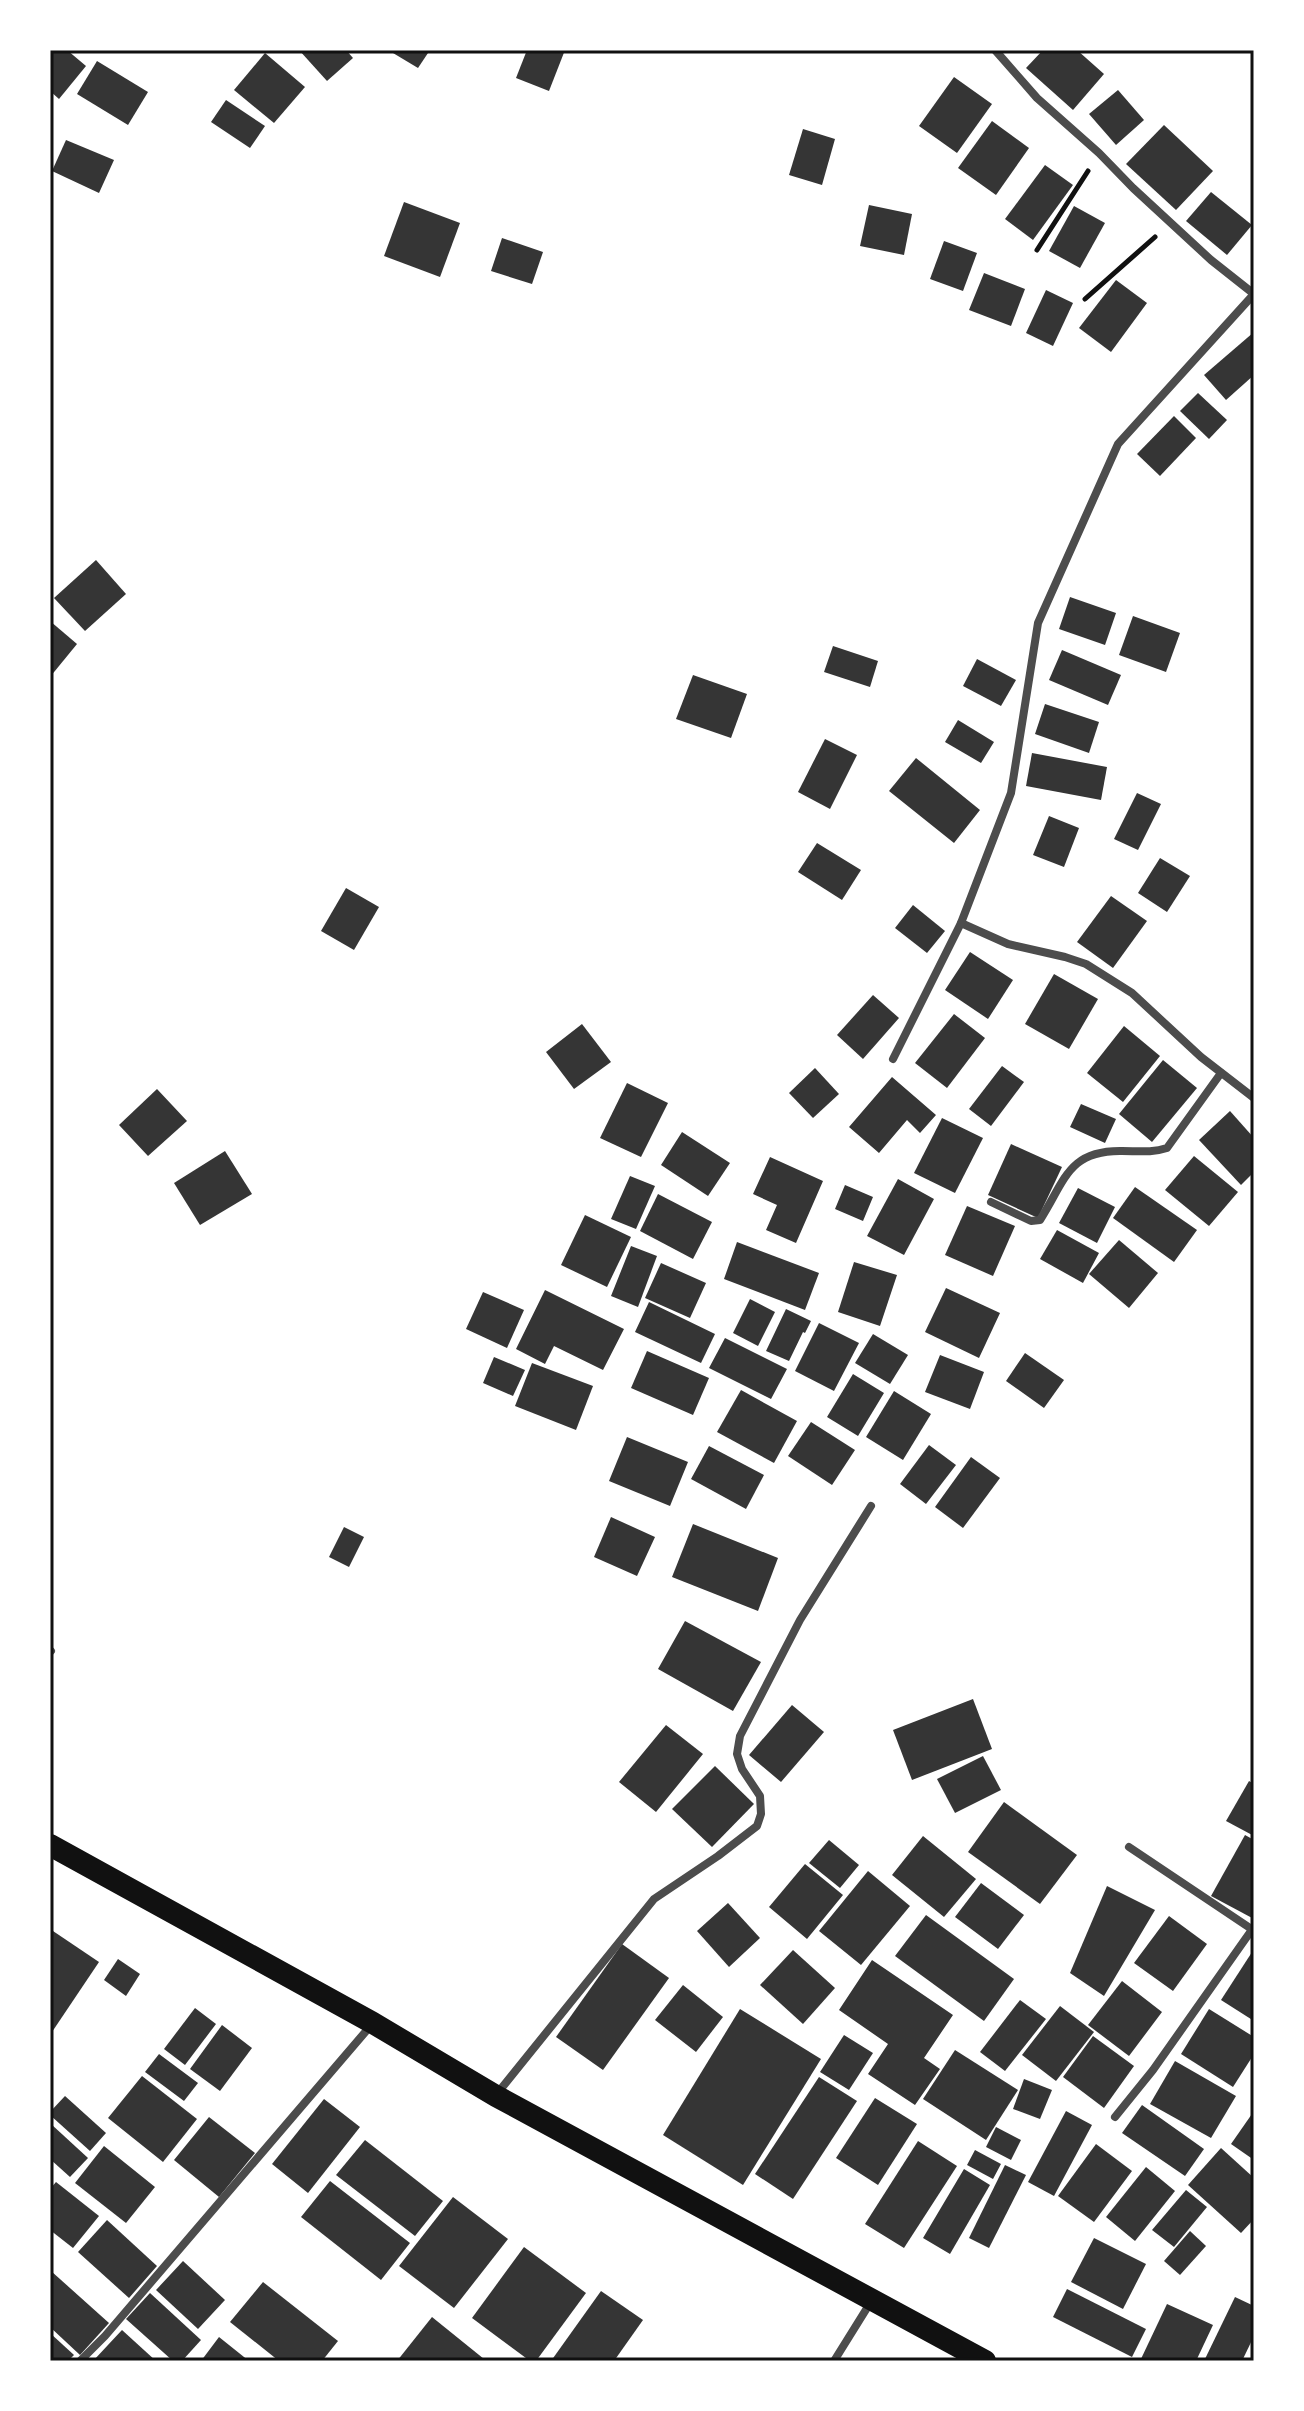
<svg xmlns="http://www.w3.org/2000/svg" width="1304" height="2411" font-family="Overpass,sans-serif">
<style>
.building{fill:#353535}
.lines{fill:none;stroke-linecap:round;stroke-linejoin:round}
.path{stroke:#111;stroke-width:5}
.minor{stroke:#4c4c4c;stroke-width:8}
.trunk{stroke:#111;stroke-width:22}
.neatline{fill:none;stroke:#111;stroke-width:3}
</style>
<rect width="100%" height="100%" fill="#fff"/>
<g class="building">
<path d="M50,50H67L86,66L59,99L50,91Z"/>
<path d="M299,50H346L353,58L327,81Z"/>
<path d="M388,50H430L418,68Z"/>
<path d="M527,50H565L549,91L516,78Z"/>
<path d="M1043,50H1077L1104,74L1073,110L1026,68Z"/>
<path d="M265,53L305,87L274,123L234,90Z"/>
<path d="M97,61L148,92L128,125L77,94Z"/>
<path d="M954,77L992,104L957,153L919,126Z"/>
<path d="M1118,90L1144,120L1116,145L1089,114Z"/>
<path d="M226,100L265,126L250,148L211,122Z"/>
<path d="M992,121L1029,148L996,195L958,168Z"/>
<path d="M1164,125L1213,171L1176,210L1126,164Z"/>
<path d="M803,129L835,139L822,185L789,175Z"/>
<path d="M66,140L114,160L99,193L52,171Z"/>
<path d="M1045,165L1073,185L1033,240L1005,219Z"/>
<path d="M1211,192L1252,225L1227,255L1186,221Z"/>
<path d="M404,202L460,223L440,277L384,256Z"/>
<path d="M869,205L912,214L904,255L860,246Z"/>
<path d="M1074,206L1105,223L1080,268L1049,251Z"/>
<path d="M502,238L543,252L532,284L491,271Z"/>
<path d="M944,241L977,253L963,291L930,279Z"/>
<path d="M984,273L1025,289L1011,326L969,310Z"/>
<path d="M1116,280L1147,303L1111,352L1079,328Z"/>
<path d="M1046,290L1073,303L1053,346L1026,333Z"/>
<path d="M1254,332V375L1226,400L1204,375Z"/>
<path d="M1198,393L1227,420L1209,439L1180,411Z"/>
<path d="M1174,416L1196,438L1160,476L1137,454Z"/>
<path d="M96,560L126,594L85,631L54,598Z"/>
<path d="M1070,597L1116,613L1105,645L1059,629Z"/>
<path d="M1133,616L1180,633L1166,672L1119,655Z"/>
<path d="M50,621L77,644L50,677Z"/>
<path d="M833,646L878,661L870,687L824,672Z"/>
<path d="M1062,650L1121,675L1108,705L1049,680Z"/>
<path d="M977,659L1016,680L1001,706L963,686Z"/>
<path d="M693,675L747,694L731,738L676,719Z"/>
<path d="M1045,704L1099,722L1089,753L1035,734Z"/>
<path d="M958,720L994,742L981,763L945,742Z"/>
<path d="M825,739L857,755L830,809L798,792Z"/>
<path d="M1032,753L1107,767L1101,800L1026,786Z"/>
<path d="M916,758L980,810L954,843L889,791Z"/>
<path d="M1137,793L1161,804L1138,850L1114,839Z"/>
<path d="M1049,816L1079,828L1064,867L1033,855Z"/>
<path d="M817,843L861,870L842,900L798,872Z"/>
<path d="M1160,858L1190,876L1167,912L1138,893Z"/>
<path d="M346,888L379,907L354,950L321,931Z"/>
<path d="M1111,896L1147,921L1113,968L1077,942Z"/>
<path d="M913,905L945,931L927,953L895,928Z"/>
<path d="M970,952L1013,980L988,1019L945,990Z"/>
<path d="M1054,974L1098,999L1069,1049L1025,1024Z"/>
<path d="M873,995L899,1018L863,1059L837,1035Z"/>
<path d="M954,1014L985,1038L947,1088L915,1063Z"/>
<path d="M582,1024L611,1062L574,1089L546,1052Z"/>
<path d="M1124,1026L1160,1056L1123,1102L1087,1073Z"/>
<path d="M1163,1060L1197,1088L1152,1142L1119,1114Z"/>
<path d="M1002,1066L1024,1082L991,1126L969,1109Z"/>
<path d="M815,1068L839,1094L813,1118L789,1093Z"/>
<path d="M892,1077L936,1115L920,1133L907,1120L879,1153L849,1127Z"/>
<path d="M627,1083L668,1103L641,1157L600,1138Z"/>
<path d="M157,1089L187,1121L148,1156L119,1125Z"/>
<path d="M1081,1104L1116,1119L1105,1143L1070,1127Z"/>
<path d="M1230,1111L1254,1138V1172L1241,1185L1199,1140Z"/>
<path d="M942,1118L983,1138L955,1193L914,1173Z"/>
<path d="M682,1132L730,1163L708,1196L661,1165Z"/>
<path d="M1011,1144L1062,1167L1038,1218L988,1195Z"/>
<path d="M225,1151L252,1194L200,1225L174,1183Z"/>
<path d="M1194,1156L1238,1192L1209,1226L1165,1190Z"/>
<path d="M770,1157L823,1181L796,1243L766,1230L777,1205L753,1194Z"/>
<path d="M630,1176L655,1186L636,1229L611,1219Z"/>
<path d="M898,1179L934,1199L904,1255L867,1236Z"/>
<path d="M845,1185L873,1197L863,1221L835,1209Z"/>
<path d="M1135,1187L1197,1230L1174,1262L1113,1218Z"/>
<path d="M1078,1188L1115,1207L1097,1243L1059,1223Z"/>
<path d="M658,1194L712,1222L693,1259L640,1231Z"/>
<path d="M967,1206L1015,1226L993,1276L945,1255Z"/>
<path d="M585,1215L631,1237L607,1287L561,1265Z"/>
<path d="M1057,1230L1099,1253L1083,1283L1040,1259Z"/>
<path d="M1119,1240L1158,1273L1129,1308L1089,1274Z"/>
<path d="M737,1242L819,1273L805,1310L724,1279Z"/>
<path d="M631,1246L657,1256L638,1307L611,1296Z"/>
<path d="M854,1262L897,1275L880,1326L838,1312Z"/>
<path d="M661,1263L706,1283L690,1318L645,1298Z"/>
<path d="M946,1288L1000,1313L979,1358L925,1332Z"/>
<path d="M545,1290L624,1329L603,1370L554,1346L545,1364L516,1349Z"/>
<path d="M483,1292L524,1310L507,1348L466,1329Z"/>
<path d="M750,1299L775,1312L758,1346L733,1333Z"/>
<path d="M649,1302L715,1334L701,1363L635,1332Z"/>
<path d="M786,1309L811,1321L805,1333L803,1332L789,1361L766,1351Z"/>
<path d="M819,1323L859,1343L834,1391L795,1371Z"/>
<path d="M873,1334L908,1355L890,1384L855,1363Z"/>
<path d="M725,1338L787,1369L771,1399L709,1368Z"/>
<path d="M647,1351L709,1378L693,1415L631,1388Z"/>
<path d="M1025,1353L1064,1380L1044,1408L1006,1381Z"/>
<path d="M940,1355L984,1372L970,1409L925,1392Z"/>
<path d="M494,1357L525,1370L513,1396L483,1383Z"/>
<path d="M532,1363L593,1386L576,1430L515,1406Z"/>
<path d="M853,1374L884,1393L858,1436L827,1417Z"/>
<path d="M741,1390L797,1421L774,1463L717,1432Z"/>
<path d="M894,1391L931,1414L903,1460L866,1437Z"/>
<path d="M811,1422L855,1450L832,1485L788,1456Z"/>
<path d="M627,1437L688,1462L670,1506L609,1481Z"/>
<path d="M929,1445L956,1465L926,1504L900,1484Z"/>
<path d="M709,1446L764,1475L746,1509L691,1479Z"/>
<path d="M971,1457L1000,1478L963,1528L935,1507Z"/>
<path d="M611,1517L655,1537L637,1576L594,1557Z"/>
<path d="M693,1524L778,1558L758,1611L672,1577Z"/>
<path d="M344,1527L364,1537L349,1567L329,1557Z"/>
<path d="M685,1621L761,1662L733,1711L658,1669Z"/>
<path d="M973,1699L992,1749L912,1780L893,1730Z"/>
<path d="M792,1705L824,1732L781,1782L749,1755Z"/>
<path d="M666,1725L703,1754L656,1812L619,1782Z"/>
<path d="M983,1756L1001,1790L955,1813L937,1779Z"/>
<path d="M715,1766L754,1804L712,1847L672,1809Z"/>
<path d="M1249,1781L1254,1784V1836L1226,1821Z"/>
<path d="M1004,1802L1077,1855L1040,1904L968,1852Z"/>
<path d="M1245,1835L1254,1840V1919L1211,1896Z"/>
<path d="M923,1836L976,1879L944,1917L892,1875Z"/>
<path d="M829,1840L859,1865L840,1888L809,1863Z"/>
<path d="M805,1864L843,1895L807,1939L769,1907Z"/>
<path d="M868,1871L910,1906L861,1965L819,1931Z"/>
<path d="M981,1883L1024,1915L998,1949L955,1917Z"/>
<path d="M1107,1886L1155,1910L1104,1996L1070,1973Z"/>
<path d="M728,1903L760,1938L729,1967L697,1931Z"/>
<path d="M926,1915L1014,1979L984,2021L895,1956Z"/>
<path d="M1169,1916L1207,1944L1173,1991L1134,1963Z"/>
<path d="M50,1929L99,1962L50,2035Z"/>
<path d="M622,1944L669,1978L603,2070L556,2037Z"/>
<path d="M1254,1949V2021L1221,2000Z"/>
<path d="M793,1950L835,1988L803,2024L760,1985Z"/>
<path d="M118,1959L140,1974L126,1996L104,1980Z"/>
<path d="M872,1960L953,2015L924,2058L940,2069L915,2105L868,2074L888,2044L839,2010Z"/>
<path d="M1122,1981L1162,2012L1129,2056L1088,2025Z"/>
<path d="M683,1985L723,2017L696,2052L655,2020Z"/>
<path d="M1020,2000L1046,2019L1005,2071L980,2052Z"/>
<path d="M1060,2006L1094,2032L1056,2081L1022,2055Z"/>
<path d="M195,2008L216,2024L185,2065L164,2049Z"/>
<path d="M740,2009L821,2059L743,2185L663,2135Z"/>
<path d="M1209,2009L1254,2037V2054L1233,2087L1181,2054Z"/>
<path d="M222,2025L252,2048L220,2091L190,2069Z"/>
<path d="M844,2035L873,2053L849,2090L820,2072Z"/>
<path d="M1093,2036L1134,2066L1104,2108L1063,2077Z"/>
<path d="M955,2050L1018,2090L986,2140L923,2099Z"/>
<path d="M159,2054L198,2083L184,2101L145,2072Z"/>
<path d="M1175,2061L1236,2096L1211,2138L1150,2104Z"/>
<path d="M142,2076L197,2119L163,2162L108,2118Z"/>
<path d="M819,2077L857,2101L793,2199L755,2174Z"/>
<path d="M1024,2079L1052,2090L1040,2119L1013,2109Z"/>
<path d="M65,2096L106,2133L90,2151L50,2115V2112Z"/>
<path d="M875,2098L917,2124L878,2185L836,2158Z"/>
<path d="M324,2099L360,2127L308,2193L272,2164Z"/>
<path d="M1142,2105L1204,2149L1185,2176L1122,2133Z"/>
<path d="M1066,2111L1092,2125L1054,2196L1028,2182Z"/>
<path d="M1254,2111V2160L1231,2144Z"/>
<path d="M209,2117L255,2153L219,2197L174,2160Z"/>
<path d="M51,2124L88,2158L70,2177L50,2159Z"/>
<path d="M996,2127L1021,2140L1011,2160L986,2147Z"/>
<path d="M365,2140L443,2201L415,2236L336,2175Z"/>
<path d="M918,2141L957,2166L904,2248L865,2224Z"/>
<path d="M1096,2144L1132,2171L1094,2222L1058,2196Z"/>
<path d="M104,2146L155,2187L126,2223L75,2183Z"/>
<path d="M1221,2148L1254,2178V2219L1241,2233L1188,2185Z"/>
<path d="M975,2150L1001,2164L993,2179L967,2165Z"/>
<path d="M1005,2165L1026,2175L989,2248L969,2238Z"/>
<path d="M1146,2167L1175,2191L1135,2241L1106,2217Z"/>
<path d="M964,2169L990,2185L950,2254L923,2238Z"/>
<path d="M330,2181L410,2243L381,2280L301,2217Z"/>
<path d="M56,2182L99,2216L73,2248L50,2230V2189Z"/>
<path d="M1186,2190L1207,2207L1174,2247L1152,2230Z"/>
<path d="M453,2197L508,2239L454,2308L399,2266Z"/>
<path d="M107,2220L157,2266L129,2298L78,2252Z"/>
<path d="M1190,2231L1206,2246L1180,2275L1164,2261Z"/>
<path d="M1094,2238L1146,2264L1123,2309L1071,2282Z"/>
<path d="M524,2247L586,2293L536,2361H530L472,2318Z"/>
<path d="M183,2261L225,2300L198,2329L156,2290Z"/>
<path d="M51,2271L109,2323L80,2355L50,2327Z"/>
<path d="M263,2282L338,2341L322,2361H279L230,2322Z"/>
<path d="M1067,2289L1146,2329L1132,2357L1053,2317Z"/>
<path d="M601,2291L643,2320L614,2361H551Z"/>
<path d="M150,2293L201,2340L182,2361H173L126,2319Z"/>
<path d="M1235,2297L1254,2306V2336L1242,2361H1204Z"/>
<path d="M1167,2304L1213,2325L1196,2361H1140Z"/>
<path d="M432,2317L484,2359L483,2361H397Z"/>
<path d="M122,2330L156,2361H93Z"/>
<path d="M50,2333L74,2355L68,2361H50Z"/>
<path d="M219,2337L249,2361H201Z"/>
</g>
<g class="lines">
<g class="path">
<path d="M1037,250L1088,171"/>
<path d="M1085,299L1155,237"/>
</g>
<g class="minor">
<path d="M995,50L1037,98L1099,153L1133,188L1211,260L1254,294"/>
<path d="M961,923L1008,944L1065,957L1086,964L1132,993L1201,1057L1254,1098"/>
<path d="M893,1059L961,923L1011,793L1038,623L1118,444L1254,294"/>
<path d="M991,1202L1031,1221L1040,1220C1065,1181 1068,1150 1122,1151C1138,1151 1152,1153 1167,1148L1221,1073"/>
<path d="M50,1652L51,1651"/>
<path d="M1129,1847L1253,1930"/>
<path d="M496,2095L654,1899L718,1856L757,1826L761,1814L760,1796L742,1769L737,1754L740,1736L800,1620L871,1506"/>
<path d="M1115,2117L1153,2070L1251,1931"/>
<path d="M80,2361L105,2336L373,2023"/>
<path d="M834,2361L872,2300"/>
</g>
<path class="trunk" d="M50,1845L373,2023L496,2096L985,2361"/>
</g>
<rect width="1304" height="2411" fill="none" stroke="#ffffff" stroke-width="104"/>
<rect x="52" y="52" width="1200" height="2307" class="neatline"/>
</svg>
